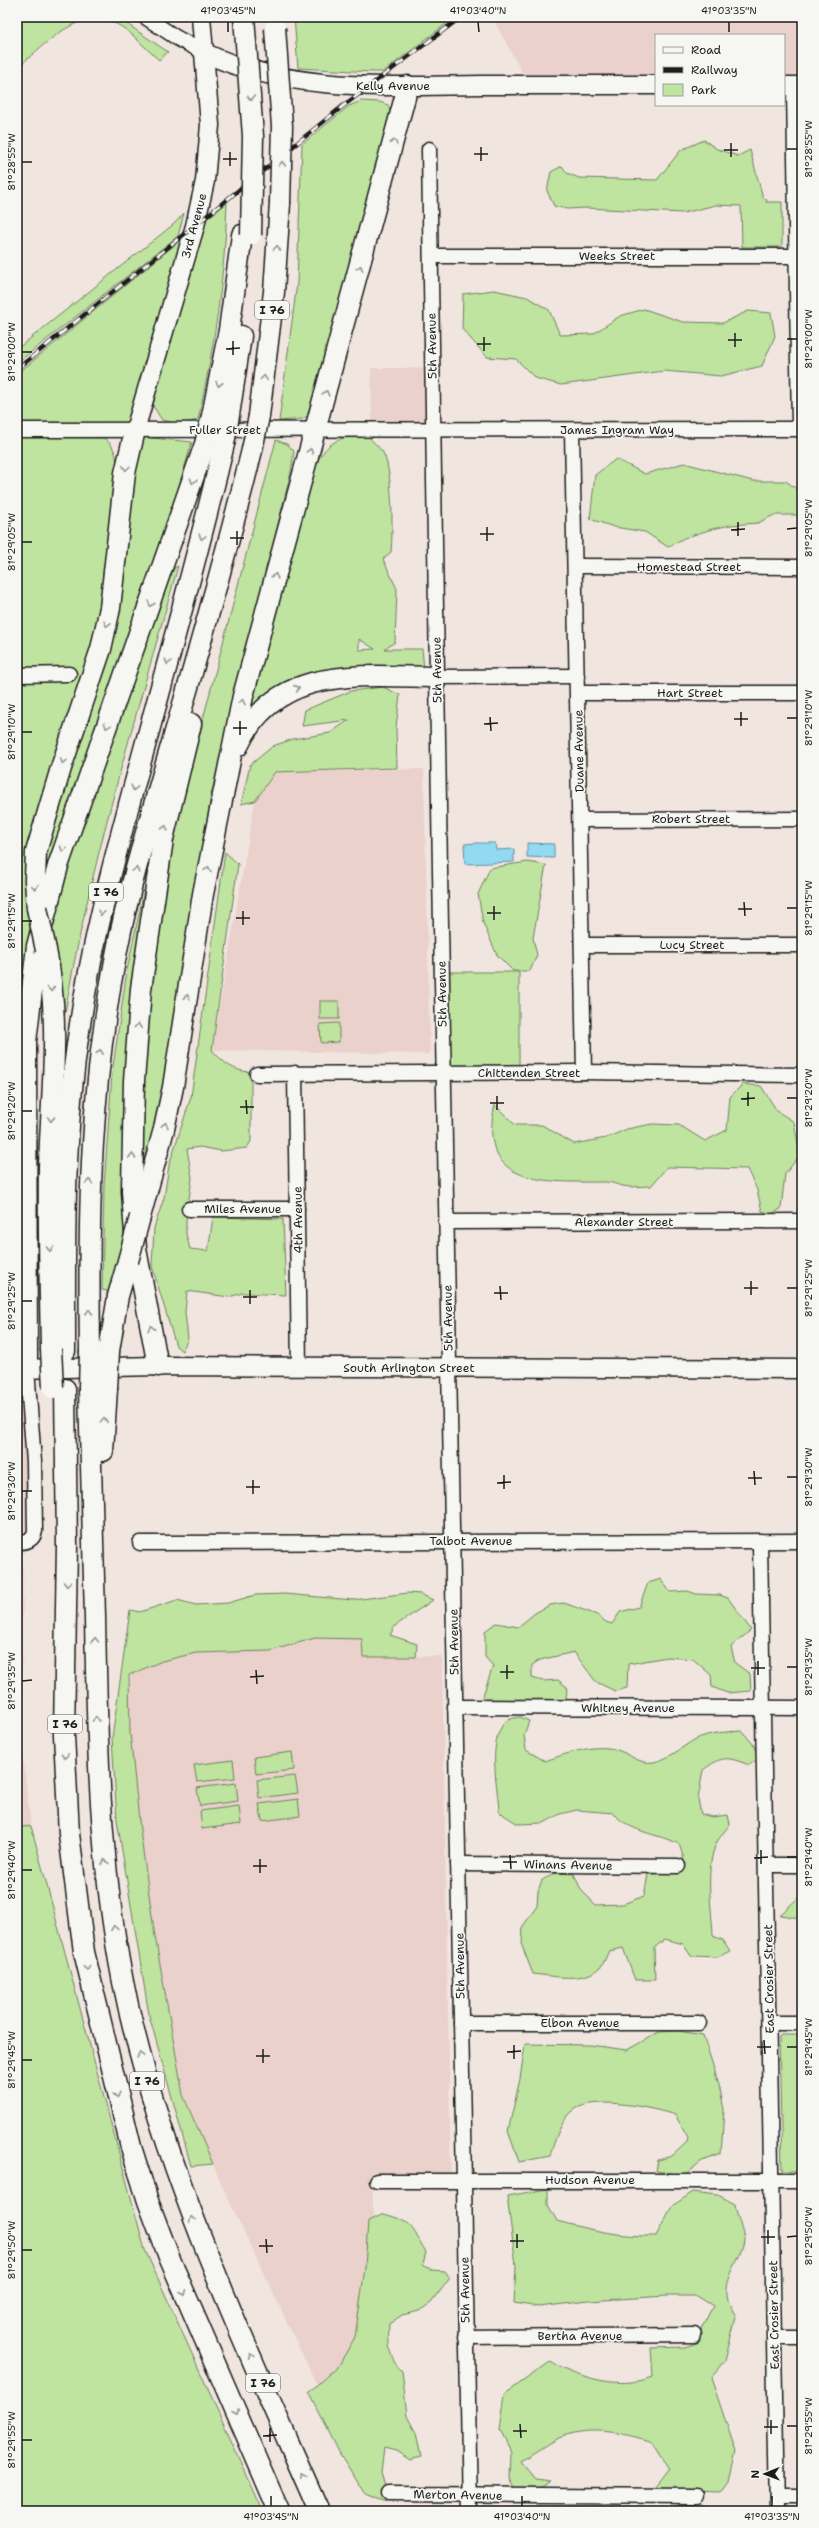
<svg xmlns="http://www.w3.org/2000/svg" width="819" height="2528" font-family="'Shantell Sans',sans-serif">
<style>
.built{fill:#ead1cb}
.green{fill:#bee49f;stroke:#6d805e;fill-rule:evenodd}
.water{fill:#91daf2;stroke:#628e9c}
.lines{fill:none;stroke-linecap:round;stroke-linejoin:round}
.minor-casing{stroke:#1c1c1c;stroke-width:17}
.major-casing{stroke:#1c1c1c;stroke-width:21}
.highway-casing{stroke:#1c1c1c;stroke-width:23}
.minor{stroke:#f6f6f2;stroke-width:14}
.major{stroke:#f6f6f2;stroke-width:18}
.highway{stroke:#f6f6f2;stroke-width:20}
.rail-casing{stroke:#1c1c1c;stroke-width:4.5}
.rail{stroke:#f6f6f2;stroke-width:3;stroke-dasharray:9;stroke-linecap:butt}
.highway-bridge-casing{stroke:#1c1c1c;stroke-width:23;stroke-linecap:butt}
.highway-bridge{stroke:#f6f6f2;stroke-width:20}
.oneway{stroke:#949492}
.ticks{fill:none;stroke:#1c1c1c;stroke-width:1.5}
.labels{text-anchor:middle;stroke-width:3.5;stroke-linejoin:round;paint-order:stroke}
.shield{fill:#f6f6f2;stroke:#5d5d5c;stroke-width:1}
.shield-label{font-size:11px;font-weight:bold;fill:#1c1c1c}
.street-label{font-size:12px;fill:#1c1c1c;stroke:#f6f6f2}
.neatline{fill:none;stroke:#1c1c1c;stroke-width:1.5}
.ticks-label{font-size:10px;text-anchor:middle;fill:#1c1c1c}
</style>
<rect width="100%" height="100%" fill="#f1e5e0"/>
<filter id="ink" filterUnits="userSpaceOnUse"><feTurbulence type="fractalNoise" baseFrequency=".025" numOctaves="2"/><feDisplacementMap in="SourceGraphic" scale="8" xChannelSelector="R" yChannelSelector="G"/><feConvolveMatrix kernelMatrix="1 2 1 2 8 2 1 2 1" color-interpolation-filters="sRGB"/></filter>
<g filter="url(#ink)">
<g class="built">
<path d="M492,17H802V77H784V35H656V76H524Z"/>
<path d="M371,368H428L432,429H372Z"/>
<path d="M424,769L430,1054L212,1050L255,801L275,772Z"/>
<path d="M17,1369H27L35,1531L24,1542L23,1563L22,1750L31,1826L17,1828Z"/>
<path d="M140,1612L361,1617L363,1657L442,1656L451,2191L373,2188V2503L225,2192L183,2095L154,1930L124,1724Z"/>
</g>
<g class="green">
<path d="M17,17H117L168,52L159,60C147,50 137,38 125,29C83,0 47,43 17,68Z"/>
<path d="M294,17H455L383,72H372L298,68Z"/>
<path d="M361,101L380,102L388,105L392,119L310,414L303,419L279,421L297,283L302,144L349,106Z"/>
<path d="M704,140L717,149L738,156L750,150L763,198L767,200L766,202H782V247H742L741,206L716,205L683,213L587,208L567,209L554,206L547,191L551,172L562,166L567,173L579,178L657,180L681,150Z"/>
<path d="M227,203C225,276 214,349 198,420L180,424L162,420L153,406L160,369L204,221Z"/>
<path d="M184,213L178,236L17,363V349L174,224Z"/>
<path d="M182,239L129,419L124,424L17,423V374Z"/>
<path d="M494,290L527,297L549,310L560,335L593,334L620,316L644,309L683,322L723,323L748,311L771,313L775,336L762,366L721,376L664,371L561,385L535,378L516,359L487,357L462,329L463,294Z"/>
<path d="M365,433C370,439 377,445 382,451C393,466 393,532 391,552L383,559L397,589L395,642L385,649H422L424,669L334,672L242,717L317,462C329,439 342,438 365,433ZM359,639L375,649L359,650Z"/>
<path d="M17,437L104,438C116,447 116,456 118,470L97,636L30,836L26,863L30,921L32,928L17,1099Z"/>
<path d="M143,437L192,442L155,567L43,890L41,863L102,673L136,445Z"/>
<path d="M276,440L287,444L294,451L291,472L211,795L169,1071L140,1192L145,1017L169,849Z"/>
<path d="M616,459L645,474L684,463L753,481H786L802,493V520L797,515H774L758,523L731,525L712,529L684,538L668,547L645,532L614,527L590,519L595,475Z"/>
<path d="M178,566C136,718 88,869 63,1025L50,934L82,813L160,600L174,568Z"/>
<path d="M383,687L400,695L396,727L397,768L275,772L255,801L241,804L250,765L273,746L293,739L330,733L349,720L302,726L305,710L351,691Z"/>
<path d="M225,852L238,864L212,1050C225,1064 233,1071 251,1072V1141L247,1148L221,1151L200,1147L187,1149L192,1178L186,1220V1234L190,1249L208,1251L213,1217L283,1219L286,1295L242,1293L229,1297L187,1291L185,1312L188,1339L182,1351L176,1346L152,1266L154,1228L164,1198L169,1165L191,1097Z"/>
<path d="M527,862L546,865L533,938L537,955L530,971H513L497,955L483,923L478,894L490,868Z"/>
<path d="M144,890L149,891L126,1235L108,1318L107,1291L102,1290L104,1186L112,1074L127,970Z"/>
<path d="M447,972H519V1065L449,1068Z"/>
<rect x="320" y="1001" width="19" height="18"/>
<path d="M339,1023V1042L321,1043L320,1024Z"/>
<path d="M743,1084L761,1086L777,1111L794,1122L800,1155L785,1174L781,1209L771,1214L762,1211L757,1190L747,1169L667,1167L651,1186C642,1186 631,1188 623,1186C617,1185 612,1182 605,1182C549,1182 475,1188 495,1105L515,1125H542L574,1144L606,1138L627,1129L652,1124L679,1125L705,1141L727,1130L730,1097Z"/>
<path d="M661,1579L670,1592L688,1591L696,1594L719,1595L728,1598L751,1630L731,1647L735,1663L750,1674L751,1691L727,1693L712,1687L711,1675L693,1659L667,1657L628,1664L627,1688L615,1691L596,1682L574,1652L540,1660L532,1665V1678L543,1681L558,1680L567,1687L566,1700L481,1701L493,1666L485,1657V1631L496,1623L518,1627L535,1613L550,1605L564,1603L597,1615L606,1622L612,1624L620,1612L639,1607L648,1583Z"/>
<path d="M408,1593L420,1594L433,1600L395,1626L390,1635L417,1644L416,1657H363L362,1639L315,1638L270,1651L196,1653L162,1661L129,1675L130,1733L140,1830L154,1930L183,2095L213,2164L191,2166L149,2015L117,1820L112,1738L130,1610L140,1612L177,1600L196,1605L228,1603L255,1595L285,1594L353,1600Z"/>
<path d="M520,1717L529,1721L524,1735L526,1750L545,1761C566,1754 591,1744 614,1749C628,1752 638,1765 654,1762C669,1759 682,1747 694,1740C709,1732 726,1732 742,1731L753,1744L759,1759L749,1765C726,1756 722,1756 703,1770L698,1799L701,1814L712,1817L728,1815L730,1824C726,1830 720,1836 717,1842C704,1868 712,1908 713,1936L723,1940L730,1951L718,1957L691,1956L683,1944L665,1939L654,1948L655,1980H635L623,1948L609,1951C606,1956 604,1964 600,1968C583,1983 553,1976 533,1974L522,1946L523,1926L537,1906L538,1891L542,1880L556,1873L574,1874L581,1890L596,1905L623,1904L644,1896L648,1874L675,1873L684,1859L679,1844C656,1833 631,1833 613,1813L577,1810L560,1814L544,1823L518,1824L499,1812C498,1786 488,1750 502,1726C505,1719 514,1718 520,1717Z"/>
<path d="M292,1752L294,1770L256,1774L254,1757Z"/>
<path d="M233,1760L235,1778L197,1782L194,1765Z"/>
<path d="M295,1776L298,1793L259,1798L257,1780Z"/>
<path d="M236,1783L238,1801L200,1806L197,1788Z"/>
<path d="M298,1799L300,1816L262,1821L259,1804Z"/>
<path d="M239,1806L241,1824L202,1829L200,1811Z"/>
<path d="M31,1826L145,2250L263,2511H17V1828Z"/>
<path d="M802,1894V1934L799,1918L780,1915Z"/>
<path d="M678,2031L703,2035L719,2084L724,2110L721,2154L702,2161L684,2175L656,2171L658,2160L672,2156L687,2142L688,2137L675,2115C653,2108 594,2095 574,2110C560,2121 555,2140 550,2156L519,2162L508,2131L520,2079L525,2044L590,2045L627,2050L659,2032Z"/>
<path d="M781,2035H802V2171H782L779,2037Z"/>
<path d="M548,2189V2205L557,2221C590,2230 621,2237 656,2236L672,2206L693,2192L718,2195L735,2204C736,2212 744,2233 744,2240C740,2267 713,2286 736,2316L725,2361L711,2378L736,2452L729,2482L721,2493L667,2491L656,2487L670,2469L653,2442C624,2433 585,2424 557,2439C544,2446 533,2455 520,2461L536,2480L551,2482L539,2489H516L510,2478L511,2453L500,2429L505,2394L550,2362C583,2378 618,2390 653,2377L651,2348L686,2347L699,2342L702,2327L713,2306L697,2296H666L589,2301L539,2307L514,2303L516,2266L507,2196Z"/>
<path d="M384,2214C414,2222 411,2227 426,2252L423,2265L432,2270L445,2271L450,2278L431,2303L419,2311L402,2315L389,2324C388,2342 388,2359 402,2371L407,2416L416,2433L421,2457L410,2460L396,2451L384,2448L381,2472L385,2487V2503L367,2497L340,2454L309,2392L339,2365L355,2337L365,2268L368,2221Z"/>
<path d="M697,2502L707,2507L708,2511H673L675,2506Z"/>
</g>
<g class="water">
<path d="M477,843H495L496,850L514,849V862L465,864L464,844Z"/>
<path d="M527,843L554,844V858L527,857Z"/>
</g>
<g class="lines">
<defs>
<g id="minor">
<path d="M145,17L177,38L205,53"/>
<path d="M794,86L799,429"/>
<path d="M429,149L440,871L470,2511"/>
<path d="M431,256H802"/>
<path d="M17,430L802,429"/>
<path d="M572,430L584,1072"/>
<path d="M577,566L802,567"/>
<path d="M17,675L69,674"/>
<path d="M437,677L577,676"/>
<path d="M578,693H802"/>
<path d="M580,820L802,819"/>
<path d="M582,945H802"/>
<path d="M295,1073L299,1368"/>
<path d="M257,1074L584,1072L802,1075"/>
<path d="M189,1209H297"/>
<path d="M446,1222L802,1221"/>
<path d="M17,1542C26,1542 33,1541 35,1531L34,1462L27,1369"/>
<path d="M140,1543L802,1541"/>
<path d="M760,1543L777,2511"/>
<path d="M455,1707L802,1708"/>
<path d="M458,1864L678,1866"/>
<path d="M766,1865H802"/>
<path d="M461,2023H699"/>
<path d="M770,2023H802"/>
<path d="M377,2181H802"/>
<path d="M466,2337L694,2335"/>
<path d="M775,2338H802"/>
<path d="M388,2494L697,2496"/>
<path d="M777,2496H802"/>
</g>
<g id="major">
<path d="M205,53C291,93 387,86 481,85C539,85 598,85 656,85"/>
<path d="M784,86H802"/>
<path d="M135,430L195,226L205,181L210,125L201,17"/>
<path d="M17,1369L158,1366L802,1369"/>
</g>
<g id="highway">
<path d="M229,415L241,336"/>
<path d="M212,416L229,330L242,235"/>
<path d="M259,416L274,292L280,203"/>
<path d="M238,746C276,664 361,676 437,677"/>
<path d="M37,908L35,880L36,852L61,768L101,649L110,608L125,473L135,430"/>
<path d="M46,950C61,1021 51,1096 49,1167C48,1228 50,1288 51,1349"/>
<path d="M140,1217L164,1129L173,1087L203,894L243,696L408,86"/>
<path d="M65,1351C65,1244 63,1137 79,1031C92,940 116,852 140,764C169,657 199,551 224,444"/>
<path d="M90,1351C88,1214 90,1084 117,950C130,883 150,819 169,753C198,653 227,552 252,450"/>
<path d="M109,1351L118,1296L128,1261"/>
<path d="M158,1366L136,1249L132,1191L134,1081L141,989L163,839L191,724"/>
<path d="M27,1369L26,1042L37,946L58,866L205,444"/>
<path d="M65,1389L67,1545L64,1735L69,1834L84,1952L131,2147L148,2201L169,2257L279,2511"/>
<path d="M89,1389C91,1465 93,1541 95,1617C97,1739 99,1861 123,1982C161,2168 243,2338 319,2511"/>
<path d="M103,1451L107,1389"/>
</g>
</defs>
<use href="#minor" class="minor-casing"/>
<use href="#major" class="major-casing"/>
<use href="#highway" class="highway-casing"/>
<use href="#minor" class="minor"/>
<use href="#major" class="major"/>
<use href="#highway" class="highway"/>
<defs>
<path id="rail" d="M17,369L343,106L461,17"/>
</defs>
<use href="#rail" class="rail-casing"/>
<use href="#rail" class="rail"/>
<defs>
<g id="highway-bridge">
<path d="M244,17L253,136L251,235"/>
<path d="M275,28L282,126L280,203"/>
<path d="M205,444L212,416"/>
<path d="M224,444L229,415"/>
<path d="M252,450L259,416"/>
<path d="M37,908L46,950"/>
<path d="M128,1261L140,1217"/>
<path d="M51,1349L53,1388"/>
<path d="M89,1389L90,1351"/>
<path d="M107,1389L109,1351"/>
</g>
</defs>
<use href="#highway-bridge" class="highway-bridge-casing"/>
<use href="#highway-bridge" class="highway-bridge"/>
</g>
<defs><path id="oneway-chevron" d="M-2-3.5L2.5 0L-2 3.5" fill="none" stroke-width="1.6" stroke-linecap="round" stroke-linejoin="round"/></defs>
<g class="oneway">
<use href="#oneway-chevron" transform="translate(251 98) rotate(87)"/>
<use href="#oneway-chevron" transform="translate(394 142) rotate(-76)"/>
<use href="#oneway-chevron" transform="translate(282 164) rotate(-89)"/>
<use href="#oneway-chevron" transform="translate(277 248) rotate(-86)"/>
<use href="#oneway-chevron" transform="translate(360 268) rotate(-75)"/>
<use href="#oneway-chevron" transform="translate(264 378) rotate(-83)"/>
<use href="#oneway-chevron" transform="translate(219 384) rotate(101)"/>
<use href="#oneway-chevron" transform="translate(326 393) rotate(-74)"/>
<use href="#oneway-chevron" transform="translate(310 451) rotate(-75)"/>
<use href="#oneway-chevron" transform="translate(126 468) rotate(98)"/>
<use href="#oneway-chevron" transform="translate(193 481) rotate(108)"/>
<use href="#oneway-chevron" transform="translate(202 537) rotate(105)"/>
<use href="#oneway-chevron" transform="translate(275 576) rotate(-75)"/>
<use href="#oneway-chevron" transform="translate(151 604) rotate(109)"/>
<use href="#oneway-chevron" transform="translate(107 624) rotate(103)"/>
<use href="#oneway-chevron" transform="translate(168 662) rotate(105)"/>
<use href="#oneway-chevron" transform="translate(297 688) rotate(-24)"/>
<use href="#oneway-chevron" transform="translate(242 702) rotate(-78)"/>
<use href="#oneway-chevron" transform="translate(107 726) rotate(110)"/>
<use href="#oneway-chevron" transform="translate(63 761) rotate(111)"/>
<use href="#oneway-chevron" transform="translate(134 788) rotate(105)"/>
<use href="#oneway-chevron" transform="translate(165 828) rotate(-76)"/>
<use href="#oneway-chevron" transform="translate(63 849) rotate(109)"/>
<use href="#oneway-chevron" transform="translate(208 869) rotate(-80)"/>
<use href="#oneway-chevron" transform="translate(136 870) rotate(-75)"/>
<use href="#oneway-chevron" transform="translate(35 887) rotate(85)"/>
<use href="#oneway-chevron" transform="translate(101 913) rotate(103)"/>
<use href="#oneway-chevron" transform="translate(51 989) rotate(86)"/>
<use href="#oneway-chevron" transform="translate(187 997) rotate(-81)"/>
<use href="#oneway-chevron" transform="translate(138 1026) rotate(-84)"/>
<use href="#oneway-chevron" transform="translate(100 1052) rotate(-83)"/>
<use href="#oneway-chevron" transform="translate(51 1119) rotate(92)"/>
<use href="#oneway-chevron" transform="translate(165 1125) rotate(-78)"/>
<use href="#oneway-chevron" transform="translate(132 1156) rotate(-90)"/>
<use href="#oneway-chevron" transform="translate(89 1182) rotate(-87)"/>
<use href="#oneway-chevron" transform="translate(50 1249) rotate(88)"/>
<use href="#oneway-chevron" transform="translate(89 1312) rotate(-91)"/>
<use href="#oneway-chevron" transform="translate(151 1328) rotate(-103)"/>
<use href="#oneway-chevron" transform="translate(104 1420) rotate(-87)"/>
<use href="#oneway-chevron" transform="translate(67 1584) rotate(91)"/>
<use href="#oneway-chevron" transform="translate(95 1640) rotate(-91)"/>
<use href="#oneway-chevron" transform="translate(96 1719) rotate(-91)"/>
<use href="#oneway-chevron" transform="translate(65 1756) rotate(87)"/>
<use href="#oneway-chevron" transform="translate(105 1862) rotate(-97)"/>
<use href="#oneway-chevron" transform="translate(114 1928) rotate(-99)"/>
<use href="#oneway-chevron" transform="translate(87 1968) rotate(79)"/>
<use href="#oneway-chevron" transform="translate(140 2055) rotate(-105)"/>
<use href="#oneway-chevron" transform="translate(117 2095) rotate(76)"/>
<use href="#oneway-chevron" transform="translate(192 2219) rotate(-111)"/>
<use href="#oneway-chevron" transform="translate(184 2293) rotate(67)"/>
<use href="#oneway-chevron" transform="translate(251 2356) rotate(-114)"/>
<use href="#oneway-chevron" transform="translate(236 2413) rotate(67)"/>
<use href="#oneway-chevron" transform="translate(303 2475) rotate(-114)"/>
</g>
</g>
<path class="ticks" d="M228,22V32M478,22L479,32M729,22V32M731,143V157M481,147V161M787,149H797M724,150H738M230,152V166M474,154H488M223,159H237M22,162H32M735,333V347M484,337V351M787,339H797M728,340H742M233,341V355M477,344H491M226,349L240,348M22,352H32M738,522V536M487,527V541M787,529L797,528M731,530L745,529M237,531V545M480,534H494M230,538H244M22,542H32M741,712V726M490,717L491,731M787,718H797M734,719H748M240,721V735M484,724L498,723M233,728H247M22,732H32M744,902L745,916M494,906V920M787,908H797M738,909H752M243,911V925M487,913H501M236,918H250M22,921H32M748,1092V1106M497,1096V1110M787,1098H797M741,1099L755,1098M246,1100L247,1114M490,1103H504M240,1107H254M22,1111H32M751,1281V1295M500,1286L501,1300M744,1288H758M787,1288H797M250,1290V1304M494,1293H508M243,1297H257M22,1301H32M754,1471L755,1485M504,1475V1489M787,1477H797M748,1478H762M253,1480V1494M497,1483L511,1482M246,1487H260M22,1491H32M758,1661V1675M507,1665V1679M787,1667H797M751,1668H765M256,1670L257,1684M500,1672H514M250,1677L264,1676M22,1681L32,1680M761,1850V1864M510,1855L511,1869M787,1857H797M754,1858L768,1857M260,1859V1873M503,1862H517M253,1866H267M22,1870H32M764,2040L765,2054M514,2045V2059M757,2047H771M787,2047H797M263,2049V2063M507,2052L521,2051M256,2056H270M22,2060H32M768,2230V2244M517,2234V2248M761,2237H775M787,2237L797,2236M266,2239L267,2253M510,2241H524M259,2246H273M22,2250H32M771,2420V2434M520,2424L521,2438M787,2426H797M764,2427H778M270,2428V2442M513,2431H527M263,2436L277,2435M22,2440H32M271,2496V2506M522,2496V2506M772,2496V2506"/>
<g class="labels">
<g class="shield">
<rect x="255" y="301" width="34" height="18" rx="3"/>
<rect x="89" y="883" width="34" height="18" rx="3"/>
<rect x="48" y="1715" width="34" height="18" rx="3"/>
<rect x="130" y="2072" width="34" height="18" rx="3"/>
<rect x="246" y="2374" width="34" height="18" rx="3"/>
</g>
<g class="shield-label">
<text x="272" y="314">I 76</text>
<text x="106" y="896">I 76</text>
<text x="65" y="1728">I 76</text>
<text x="147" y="2085">I 76</text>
<text x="263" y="2387">I 76</text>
</g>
<g class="street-label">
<text x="393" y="90">Kelly Avenue</text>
<text transform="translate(194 226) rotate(-75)" y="4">3rd Avenue</text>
<text x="617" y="260">Weeks Street</text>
<text transform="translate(432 346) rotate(-91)" y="4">5th Avenue</text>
<text x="225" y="434">Fuller Street</text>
<text x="617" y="434">James Ingram Way</text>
<text x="689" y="571">Homestead Street</text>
<text transform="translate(437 670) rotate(-91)" y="4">5th Avenue</text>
<text x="690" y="697">Hart Street</text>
<text transform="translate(579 751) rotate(-91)" y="4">Duane Avenue</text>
<text x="691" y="823">Robert Street</text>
<text x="692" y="949">Lucy Street</text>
<text transform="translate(442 994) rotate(-91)" y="4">5th Avenue</text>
<text x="529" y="1077">Chittenden Street</text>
<text x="243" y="1213">Miles Avenue</text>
<text transform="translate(298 1220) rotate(-91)" y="4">4th Avenue</text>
<text x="624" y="1226">Alexander Street</text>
<text transform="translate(448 1318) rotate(-91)" y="4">5th Avenue</text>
<text x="409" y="1372">South Arlington Street</text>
<text x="471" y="1545">Talbot Avenue</text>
<text transform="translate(454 1642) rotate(-91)" y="4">5th Avenue</text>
<text x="628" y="1712">Whitney Avenue</text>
<text transform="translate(568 1865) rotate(1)" y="4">Winans Avenue</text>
<text transform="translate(460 1966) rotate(-91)" y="4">5th Avenue</text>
<text transform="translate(769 1979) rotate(-91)" y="4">East Crosier Street</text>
<text x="580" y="2027">Elbon Avenue</text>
<text x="590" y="2184">Hudson Avenue</text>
<text transform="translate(465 2290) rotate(-91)" y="4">5th Avenue</text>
<text transform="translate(774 2315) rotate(-91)" y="4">East Crosier Street</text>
<text x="580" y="2340">Bertha Avenue</text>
<text transform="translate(458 2495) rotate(1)" y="4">Merton Avenue</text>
</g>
</g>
<rect width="819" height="2528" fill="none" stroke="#f6f6f2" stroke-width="44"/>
<rect x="655" y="34" width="130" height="72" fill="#f6f6f2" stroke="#9f9f9c"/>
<rect x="663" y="47" width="20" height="6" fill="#f6f6f2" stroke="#9f9f9c"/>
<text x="691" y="54" font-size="12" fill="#1c1c1c">Road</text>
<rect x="663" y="67" width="20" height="6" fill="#1c1c1c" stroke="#9f9f9c"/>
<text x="691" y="74" font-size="12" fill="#1c1c1c">Railway</text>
<rect x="663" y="84" width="20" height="12" fill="#bee49f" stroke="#9f9f9c"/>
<text x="691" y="94" font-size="12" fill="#1c1c1c">Park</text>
<g transform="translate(765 2474) rotate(269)" stroke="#f6f6f2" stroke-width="3" paint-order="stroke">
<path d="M0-3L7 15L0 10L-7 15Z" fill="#1c1c1c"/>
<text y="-6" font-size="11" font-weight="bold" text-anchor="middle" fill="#1c1c1c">N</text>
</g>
<rect x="22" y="22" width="775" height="2484" class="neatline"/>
<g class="ticks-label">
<text x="228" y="14">41°03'45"N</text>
<text x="478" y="14">41°03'40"N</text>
<text x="729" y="14">41°03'35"N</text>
<text transform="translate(808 149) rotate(-90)" y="4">81°28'55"W</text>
<text transform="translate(11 162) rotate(-90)" y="4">81°28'55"W</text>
<text transform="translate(808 339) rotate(-90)" y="4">81°29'00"W</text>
<text transform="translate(11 352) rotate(-90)" y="4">81°29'00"W</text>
<text transform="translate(808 528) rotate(-90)" y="4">81°29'05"W</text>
<text transform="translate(11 542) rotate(-90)" y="4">81°29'05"W</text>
<text transform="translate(808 718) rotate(-90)" y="4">81°29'10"W</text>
<text transform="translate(11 732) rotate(-90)" y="4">81°29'10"W</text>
<text transform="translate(808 908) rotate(-90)" y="4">81°29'15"W</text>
<text transform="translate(11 921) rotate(-90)" y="4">81°29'15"W</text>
<text transform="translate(808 1098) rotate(-90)" y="4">81°29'20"W</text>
<text transform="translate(11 1111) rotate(-90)" y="4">81°29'20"W</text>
<text transform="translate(808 1288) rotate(-90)" y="4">81°29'25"W</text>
<text transform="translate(11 1301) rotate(-90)" y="4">81°29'25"W</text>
<text transform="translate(808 1477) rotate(-90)" y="4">81°29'30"W</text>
<text transform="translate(11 1491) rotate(-90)" y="4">81°29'30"W</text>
<text transform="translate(808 1667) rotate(-90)" y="4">81°29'35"W</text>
<text transform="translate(11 1681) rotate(-90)" y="4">81°29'35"W</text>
<text transform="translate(808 1857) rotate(-90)" y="4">81°29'40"W</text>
<text transform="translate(11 1870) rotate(-90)" y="4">81°29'40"W</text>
<text transform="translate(808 2047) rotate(-90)" y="4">81°29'45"W</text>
<text transform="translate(11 2060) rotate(-90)" y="4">81°29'45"W</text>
<text transform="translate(808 2236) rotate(-90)" y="4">81°29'50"W</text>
<text transform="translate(11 2250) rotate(-90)" y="4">81°29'50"W</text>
<text transform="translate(808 2426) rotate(-90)" y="4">81°29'55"W</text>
<text transform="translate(11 2440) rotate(-90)" y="4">81°29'55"W</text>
<text x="271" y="2520">41°03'45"N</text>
<text x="522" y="2520">41°03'40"N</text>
<text x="772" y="2520">41°03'35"N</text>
</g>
</svg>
